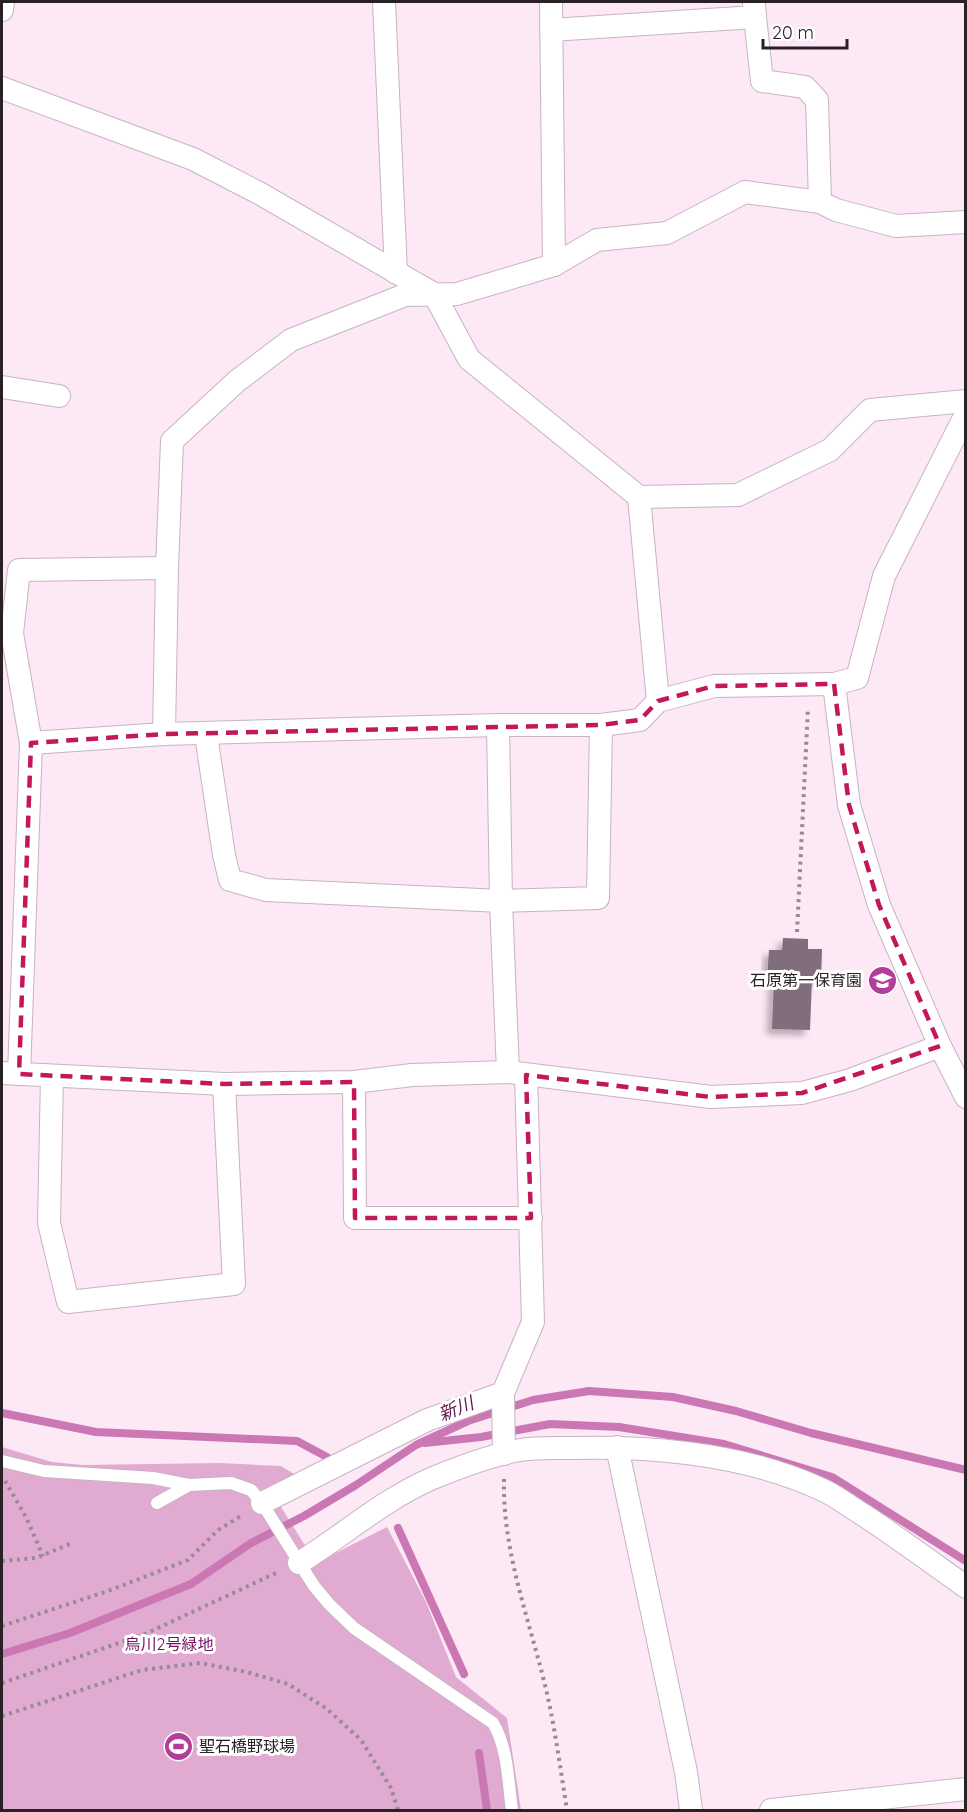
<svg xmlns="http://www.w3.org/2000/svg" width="967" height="1812" font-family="Quicksand,'Noto Sans JP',sans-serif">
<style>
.green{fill:#e1abd1}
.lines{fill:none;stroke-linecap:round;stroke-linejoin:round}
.stream{stroke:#ca77b4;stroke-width:8}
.building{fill:#816e7b;filter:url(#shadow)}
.lane-casing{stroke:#c7b3c1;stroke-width:14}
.street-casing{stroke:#c7b3c1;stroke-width:24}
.path{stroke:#988a93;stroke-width:4;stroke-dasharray:3 4.5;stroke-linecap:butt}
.lane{stroke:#fff;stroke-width:12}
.street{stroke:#fff;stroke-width:22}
.marked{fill:none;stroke:#c2185b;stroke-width:4.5;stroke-dasharray:12 8;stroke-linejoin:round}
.labels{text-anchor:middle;stroke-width:6;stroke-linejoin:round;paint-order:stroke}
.poi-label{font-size:16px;fill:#292126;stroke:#fff;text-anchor:end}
.park-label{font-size:16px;fill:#750e62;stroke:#fff}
.water-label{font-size:18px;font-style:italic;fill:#611652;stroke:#fff}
</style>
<defs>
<filter id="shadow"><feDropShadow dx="-5.5" dy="5.5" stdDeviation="3" flood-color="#0004"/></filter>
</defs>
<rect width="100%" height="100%" fill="#fde8f6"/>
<path class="green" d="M2,1447L52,1462L82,1465L219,1463L281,1466L294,1474L271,1491L316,1563L387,1527L426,1602L456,1677L507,1718L521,1810H2Z"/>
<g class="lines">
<g class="stream">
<path d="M2,1413L96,1432L297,1441L327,1457"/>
<path d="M425,1443L481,1437L550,1424L619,1427L724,1444L832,1477L966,1561"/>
<path d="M398,1528L464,1674"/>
<path d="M2,1654L70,1633L191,1584L251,1543L304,1516L356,1485L416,1445L468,1421L533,1400L589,1391L673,1397L736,1411L811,1433L966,1470"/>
<path d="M479,1753L487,1810"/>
</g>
</g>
<path class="building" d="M783,938L808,939V949H822L821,980L812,979L810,1030L772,1029L774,979H767L769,950H782Z"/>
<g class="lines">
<defs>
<g id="lane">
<path d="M2,1461L44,1471L153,1478L189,1485"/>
<path d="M157,1503L189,1485L231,1483L251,1490L262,1503L314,1586L329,1604L354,1628L493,1723C508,1748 508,1782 512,1810"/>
</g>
<g id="street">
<path d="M384,2L396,273"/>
<path d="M551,2L554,265"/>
<path d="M2,10L3,2"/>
<path d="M755,17L762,81L805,87L817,100L820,202"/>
<path d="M551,30L755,17L754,3"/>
<path d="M2,88L193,159L259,193L434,294L469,359L639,497L658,701"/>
<path d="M2,387L59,396"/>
<path d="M966,414L884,576L857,678L834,684L849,805L879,905L940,1046L966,1097"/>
<path d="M639,497L738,495L830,450L870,410L966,401"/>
<path d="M2,633H12L31,743L19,1074"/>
<path d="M12,633L19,570L167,568"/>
<path d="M498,725L501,901L508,1072"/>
<path d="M164,734L167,568L172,441L237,381L291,340L405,295L457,294L554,265L597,240L667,233L745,192L820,202L836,210L896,226L966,222"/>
<path d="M206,735L224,855L230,880L266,890L501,901L598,898L601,725"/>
<path d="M31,743L164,734L498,725H601L640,720L658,701L714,686L834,684"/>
<path d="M2,1073L224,1084L354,1082L412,1075L508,1072L711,1097L802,1093L850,1080L940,1046"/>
<path d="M52,1076L49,1223L68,1302L234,1284L224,1084"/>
<path d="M354,1082L355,1218H531"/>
<path d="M503,1393L504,1454"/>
<path d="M617,1447L686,1772L691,1810"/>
<path d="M262,1503L427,1420L503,1393L533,1322L526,1075"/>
<path d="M299,1563C344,1535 384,1499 433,1478C460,1467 491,1455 520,1450C537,1447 556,1448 574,1448C656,1446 748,1455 823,1490C836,1496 849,1506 862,1514C897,1537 931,1562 966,1587"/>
<path d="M771,1810L966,1789"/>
</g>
</defs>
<use href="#lane" class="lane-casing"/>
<use href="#street" class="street-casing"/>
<g class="path">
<path d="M797,932L808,708"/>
<path d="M504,1479C502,1554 532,1626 548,1698C556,1735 561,1773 567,1810"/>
<path d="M5,1481L26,1517L43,1556"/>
<path d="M2,1561L36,1558L72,1543"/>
<path d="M2,1626L108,1591L188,1560L218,1530L241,1516"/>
<path d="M2,1683L145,1634L276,1573"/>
<path d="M2,1716L142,1670L200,1663L247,1672L288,1684L327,1709L361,1740L391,1788L398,1810"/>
</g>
<use href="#lane" class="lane"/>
<use href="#street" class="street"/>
</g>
<path class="marked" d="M834,684L849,805L879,905L940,1046L802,1093L711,1097L526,1075L531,1218H355L354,1082L224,1084L19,1074L31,743L164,734L601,725L640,720L658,701L714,686Z"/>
<defs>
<symbol id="school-disc" viewBox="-11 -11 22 22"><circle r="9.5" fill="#b13e98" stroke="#fff"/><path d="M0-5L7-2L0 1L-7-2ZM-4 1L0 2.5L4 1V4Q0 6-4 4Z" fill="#fff"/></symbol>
<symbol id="stadium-disc" viewBox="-11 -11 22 22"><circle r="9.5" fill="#b13e98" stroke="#fff"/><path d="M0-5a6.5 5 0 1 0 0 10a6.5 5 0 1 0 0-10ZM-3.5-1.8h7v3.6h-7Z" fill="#fff"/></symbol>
</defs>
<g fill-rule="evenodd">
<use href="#school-disc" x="866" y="964" width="33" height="33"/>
<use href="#stadium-disc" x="162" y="1730" width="33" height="33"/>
</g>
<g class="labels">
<g class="poi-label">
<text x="862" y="986">石原第一保育園</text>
<text x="199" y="1752" text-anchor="start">聖石橋野球場</text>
</g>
<g class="park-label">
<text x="169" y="1650">烏川2号緑地</text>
</g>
<g class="water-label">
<text transform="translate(456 1409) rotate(-22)" y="6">新川</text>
</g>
</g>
<rect width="967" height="1812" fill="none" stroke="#292126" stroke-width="6"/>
<path d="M763 39v9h84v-9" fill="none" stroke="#292126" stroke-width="3"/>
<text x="772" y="39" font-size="18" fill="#292126" stroke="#ffffff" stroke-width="4.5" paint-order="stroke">20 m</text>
</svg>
